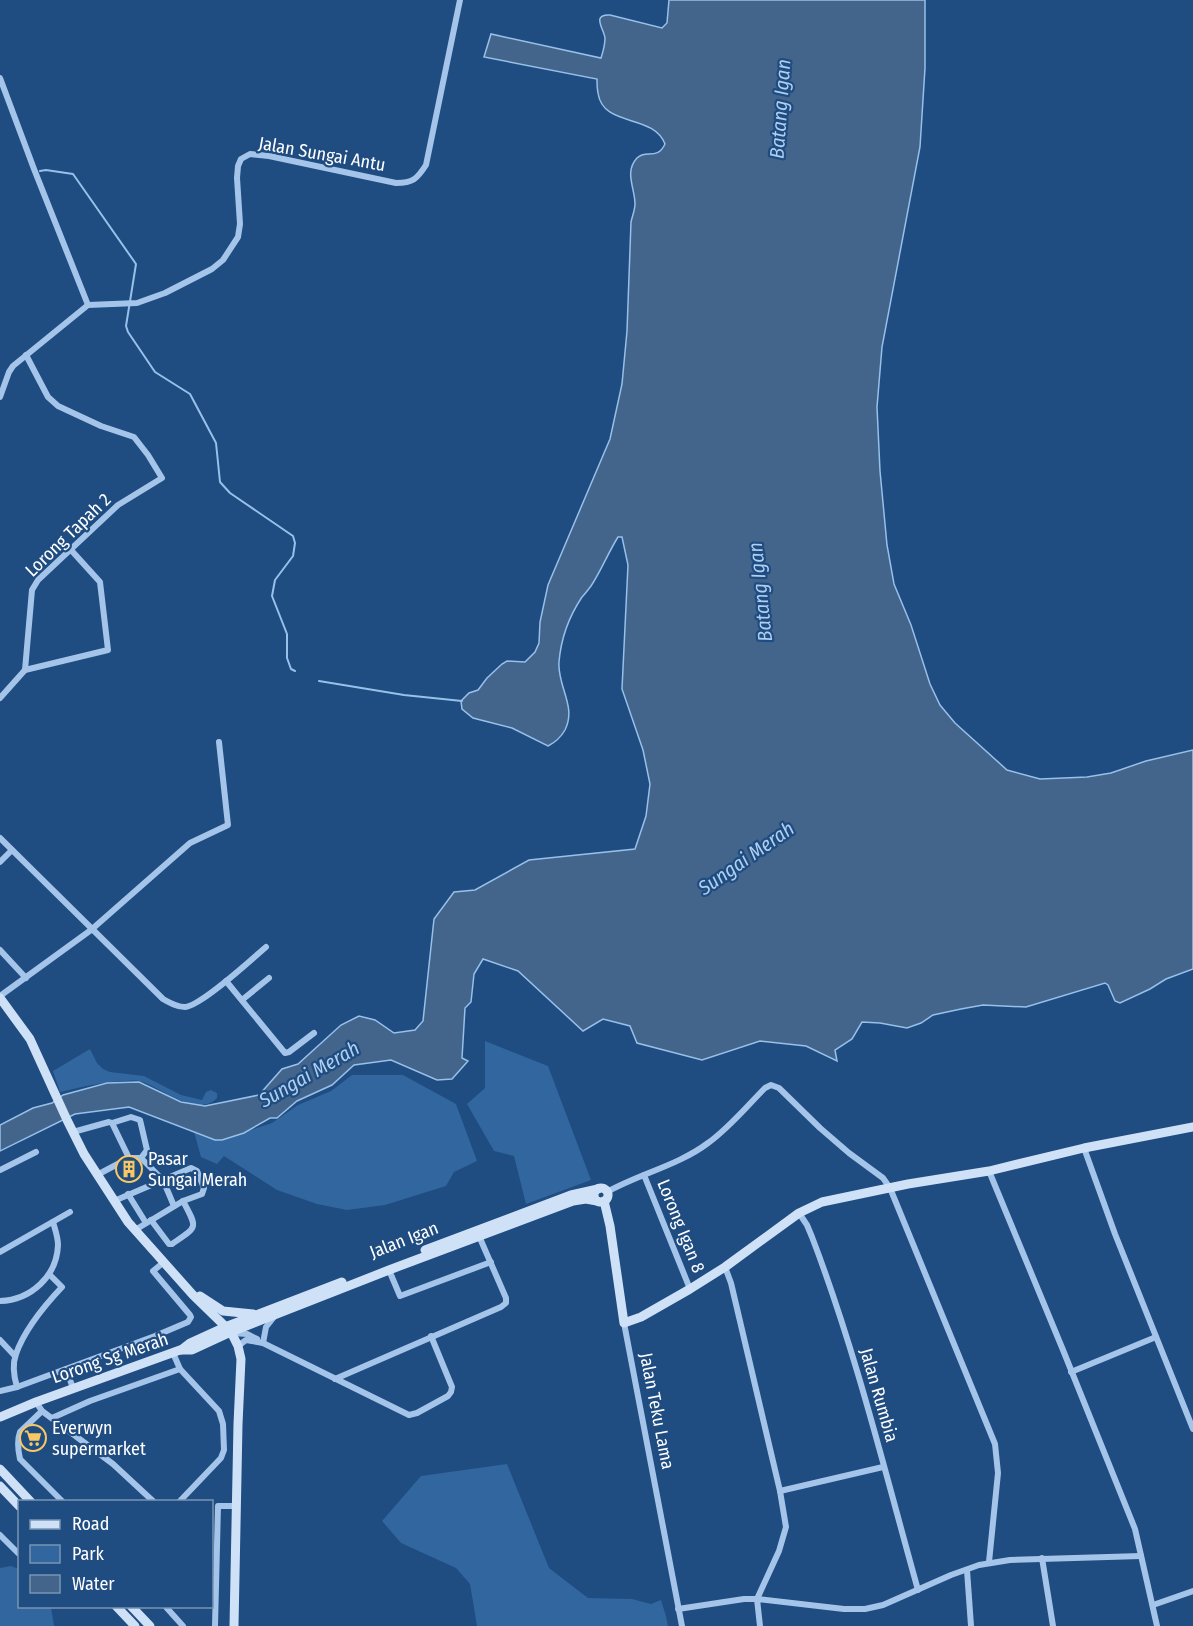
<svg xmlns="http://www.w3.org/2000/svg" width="1193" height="1626" font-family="'Fira Sans Condensed',sans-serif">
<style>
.green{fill:#32669f}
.water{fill:#43658b;stroke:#97c0ea;stroke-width:1.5}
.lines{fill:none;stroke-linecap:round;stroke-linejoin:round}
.stream{stroke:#97c0ea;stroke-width:2}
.street{stroke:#a4c5e9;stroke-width:6}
.secondary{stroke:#cfe1f7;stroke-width:9}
.labels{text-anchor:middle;stroke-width:4.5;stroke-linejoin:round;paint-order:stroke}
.street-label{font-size:18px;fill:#fff;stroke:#1f4c81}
.poi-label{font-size:18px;fill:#fff;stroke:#1f4c81;text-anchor:start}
.water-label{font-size:20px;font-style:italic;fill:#afcff0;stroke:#1f4c81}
</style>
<rect width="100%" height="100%" fill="#1f4c81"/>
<g class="green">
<path d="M485,1041L548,1066L591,1180L526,1204L514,1156L494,1151L467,1104L485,1088Z"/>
<path d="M90,1049L97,1063L103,1069L110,1072L144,1076L181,1095L202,1100L206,1092L211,1090L217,1093V1098C197,1119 160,1086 139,1081C135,1080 129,1081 125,1081C102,1082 82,1087 60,1092L53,1071Z"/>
<path d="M352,1075H403L456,1104L477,1161L454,1172L446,1186L385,1205L347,1210L317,1204L277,1190L224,1156L217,1164L201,1157L194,1132L215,1140H222L272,1123L298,1105L331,1091Z"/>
<path d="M507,1464L549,1568L588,1598L632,1599L651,1604L661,1600L666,1616L668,1626H477L470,1584L456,1568L401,1543L382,1521L421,1476Z"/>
<path d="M11,1566L19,1569L20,1606L51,1607L54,1626H0V1568Z"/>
</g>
<path class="water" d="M669,0H925V68L920,147L882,347L877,407L880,471L887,545L894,584L911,625L930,684L940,705L955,723L1007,770L1040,779L1087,777L1111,773L1146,761L1193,750V969L1166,979L1150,989L1120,1003L1115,1001L1108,985L1105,983L1026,1007L983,1005L961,1009L933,1015L921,1023L907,1028L880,1023L862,1022L852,1039L835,1050L837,1061L806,1046L760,1041L702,1060L637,1043L630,1026L603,1019L583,1031L518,971L483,959L474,974L471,1002L465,1008L462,1058L468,1061L452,1079L437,1080L391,1060L354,1065L332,1085L297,1101L277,1118H270L244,1133L222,1140H215L129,1107L75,1114L0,1151V1125L33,1108L52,1103L63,1095L107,1083L139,1082L181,1102L205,1106L259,1095L282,1069L298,1064L341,1025L359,1016L375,1020L394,1033L415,1030L423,1021L434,919L454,892L475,890L529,860L635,849L646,816L650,784L643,750L622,689L628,565L622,537H618C608,553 601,571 591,586C588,590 585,594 582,597C568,618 561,638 559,662C557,686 577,706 565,730C561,737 556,742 548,746L512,728L473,718L462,709L461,701L469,693L478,690L487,678L502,664L507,661L525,662L535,652L539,643L540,622L548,585L610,439L622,384L627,331L631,222C632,217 635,210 635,204C635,188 624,172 637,158C646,149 657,161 665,144C653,113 603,128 598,93C597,88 597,83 597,79L484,57L491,34L601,58C603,52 605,44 605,38C604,29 591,14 610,15L662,28L667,23Z"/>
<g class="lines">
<g class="stream">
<path d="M40,171L46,170L73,174L136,264L126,326L128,332L155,372L190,394L216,443L220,482L230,493L293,536L295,543L293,556L275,580L272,596L287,634V658L291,669L295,671"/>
<path d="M319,681L404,695L462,701"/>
</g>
<g class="street">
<path d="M0,78L34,169L88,305"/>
<path d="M0,397L9,372L13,366L88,305L137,303L165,293L212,269L223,260L238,237L240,224L237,178L238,166L241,159L250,154L269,156L396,183C413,183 417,179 426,165L460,0"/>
<path d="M25,670L32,590L38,580L118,505L162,478L148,455L134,437L101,426L58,406L48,397L26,355"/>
<path d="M0,698L25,670L108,650L100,582L71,550"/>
<path d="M0,838L163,999C170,1003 177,1007 185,1007C201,1006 251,960 266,947"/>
<path d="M0,862L12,850"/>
<path d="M0,950L26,978"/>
<path d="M226,981L285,1053L289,1052L314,1033"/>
<path d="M0,996L91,930L190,843L228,825L219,742"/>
<path d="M242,1000L269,978"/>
<path d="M112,1123L131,1117L140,1120L147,1150L141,1158"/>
<path d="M73,1132L109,1122L112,1123L129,1158"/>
<path d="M1084,1148L1115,1234L1193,1429"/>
<path d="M0,1170L36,1152"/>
<path d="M989,1171L1063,1350L1135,1529L1157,1626"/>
<path d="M97,1175L129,1158H141L163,1180L174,1206"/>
<path d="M644,1175L690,1289"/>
<path d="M607,1192C639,1174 679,1165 708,1143C729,1128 747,1106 765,1088L771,1085L779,1088L820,1128L849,1153L883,1178L890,1188L995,1444L998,1473L989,1562"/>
<path d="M128,1194L146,1223"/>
<path d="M114,1201L191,1168L197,1171L204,1188L202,1194L183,1201L135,1230"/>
<path d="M799,1213L807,1225L812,1237C856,1352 885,1472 918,1590"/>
<path d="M151,1220L169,1244H172C198,1226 198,1229 183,1201"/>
<path d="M0,1252L70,1212"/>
<path d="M389,1270L400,1296L491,1262"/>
<path d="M0,1301C31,1300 57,1276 58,1245C58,1237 55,1229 53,1222"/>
<path d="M624,1323L682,1626"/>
<path d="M233,1333L247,1334L257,1339"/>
<path d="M0,1340L15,1356"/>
<path d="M263,1343L266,1327L274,1317"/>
<path d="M238,1346L246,1340L263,1343L409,1415L417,1413L448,1396L451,1392L452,1387L431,1336"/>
<path d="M173,1353L180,1369L219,1411L223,1424L224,1450L221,1458L179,1502"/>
<path d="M66,1369L73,1388"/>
<path d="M1071,1372L1156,1337"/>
<path d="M335,1379L501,1307L506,1303V1298L479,1236"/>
<path d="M17,1387C14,1377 12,1365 16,1354C24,1331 45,1305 62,1287L50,1275"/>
<path d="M0,1391L17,1387L155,1336L188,1322L191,1317L190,1315L153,1271L164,1262"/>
<path d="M36,1402L42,1411L113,1464L154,1502"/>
<path d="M42,1411L20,1432C17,1440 18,1450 20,1459L63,1502"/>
<path d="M52,1418L90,1401L180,1369"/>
<path d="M780,1491L883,1467"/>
<path d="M0,1535L20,1555"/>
<path d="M1042,1558L1053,1626"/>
<path d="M967,1570L971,1626"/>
<path d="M1153,1605L1193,1591"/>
<path d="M165,1606L183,1626"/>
<path d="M678,1609L744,1599H757L779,1551L786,1527L780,1491L731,1283L725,1267"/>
<path d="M215,1626L218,1506H237"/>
<path d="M760,1626L757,1599L844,1609H865L883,1605L951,1575L979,1565L1010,1560L1141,1556"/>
</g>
<g class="secondary">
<path d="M0,998L30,1039L67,1120L84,1154L128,1222L193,1295L231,1332L238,1346L241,1359L238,1424L234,1626"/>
<circle cx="601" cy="1195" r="7"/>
<path d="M604,1201L610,1226L624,1323L641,1317L690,1289L725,1267L799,1213L822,1202L908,1184L989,1171L1084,1148L1193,1127"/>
<path d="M425,1250L571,1195L598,1189"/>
<path d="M200,1296L223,1311L253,1314"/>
<path d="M181,1350L190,1343L225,1327L342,1282"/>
<path d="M0,1417L36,1402L180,1350H192L231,1332L389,1270L573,1201L586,1199L597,1201"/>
<path d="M0,1469L31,1502"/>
<path d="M0,1486L20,1507"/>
<path d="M116,1606L135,1626"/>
<path d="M131,1606L150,1626"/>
</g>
</g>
<defs>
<symbol id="building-ring" viewBox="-11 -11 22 22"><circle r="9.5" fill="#1f4c81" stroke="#f7c863" stroke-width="1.5"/><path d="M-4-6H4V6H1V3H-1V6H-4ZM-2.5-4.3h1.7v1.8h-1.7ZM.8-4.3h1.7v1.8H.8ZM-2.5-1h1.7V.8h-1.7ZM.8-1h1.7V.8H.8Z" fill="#f7c863"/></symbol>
<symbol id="supermarket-ring" viewBox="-11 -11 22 22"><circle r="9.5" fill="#1f4c81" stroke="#f7c863" stroke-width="1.5"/><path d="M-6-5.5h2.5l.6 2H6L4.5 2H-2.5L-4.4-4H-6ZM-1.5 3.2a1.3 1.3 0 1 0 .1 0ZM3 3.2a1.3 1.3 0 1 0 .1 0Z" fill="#f7c863"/></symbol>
</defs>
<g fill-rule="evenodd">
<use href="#building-ring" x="114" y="1154" width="30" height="30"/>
<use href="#supermarket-ring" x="18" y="1423" width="30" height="30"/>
</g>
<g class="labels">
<g class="street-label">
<text transform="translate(322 154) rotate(10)" y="6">Jalan Sungai Antu</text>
<text transform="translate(68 535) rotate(-44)" y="6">Lorong Tapah 2</text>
<text transform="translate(681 1226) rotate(68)" y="6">Lorong Igan 8</text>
<text transform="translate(404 1240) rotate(-21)" y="6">Jalan Igan</text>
<text transform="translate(110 1358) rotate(-19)" y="6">Lorong Sg Merah</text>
<text transform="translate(879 1395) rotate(74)" y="6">Jalan Rumbia</text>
<text transform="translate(657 1411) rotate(79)" y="6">Jalan Teku Lama</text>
</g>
<g class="poi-label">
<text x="148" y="1165">Pasar<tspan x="148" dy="21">Sungai Merah</tspan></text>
<text x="52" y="1434">Everwyn<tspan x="52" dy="21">supermarket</tspan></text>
</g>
<g class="water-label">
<text transform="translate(780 109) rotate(-86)" y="7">Batang Igan</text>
<text transform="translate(760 592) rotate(-96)" y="7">Batang Igan</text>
<text transform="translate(746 858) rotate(-35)" y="7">Sungai Merah</text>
<text transform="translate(309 1074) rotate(-30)" y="7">Sungai Merah</text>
</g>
</g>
<rect x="18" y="1500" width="195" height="108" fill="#1f4c81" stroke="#7994b3" stroke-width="1.5"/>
<rect x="30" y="1520" width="30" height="9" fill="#cfe1f7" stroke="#7994b3" stroke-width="1.5"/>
<text x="72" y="1530" font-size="18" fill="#ffffff">Road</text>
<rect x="30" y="1545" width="30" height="18" fill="#32669f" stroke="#7994b3" stroke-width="1.5"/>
<text x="72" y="1560" font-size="18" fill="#ffffff">Park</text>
<rect x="30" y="1575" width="30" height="18" fill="#43658b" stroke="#7994b3" stroke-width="1.5"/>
<text x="72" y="1590" font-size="18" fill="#ffffff">Water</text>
</svg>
